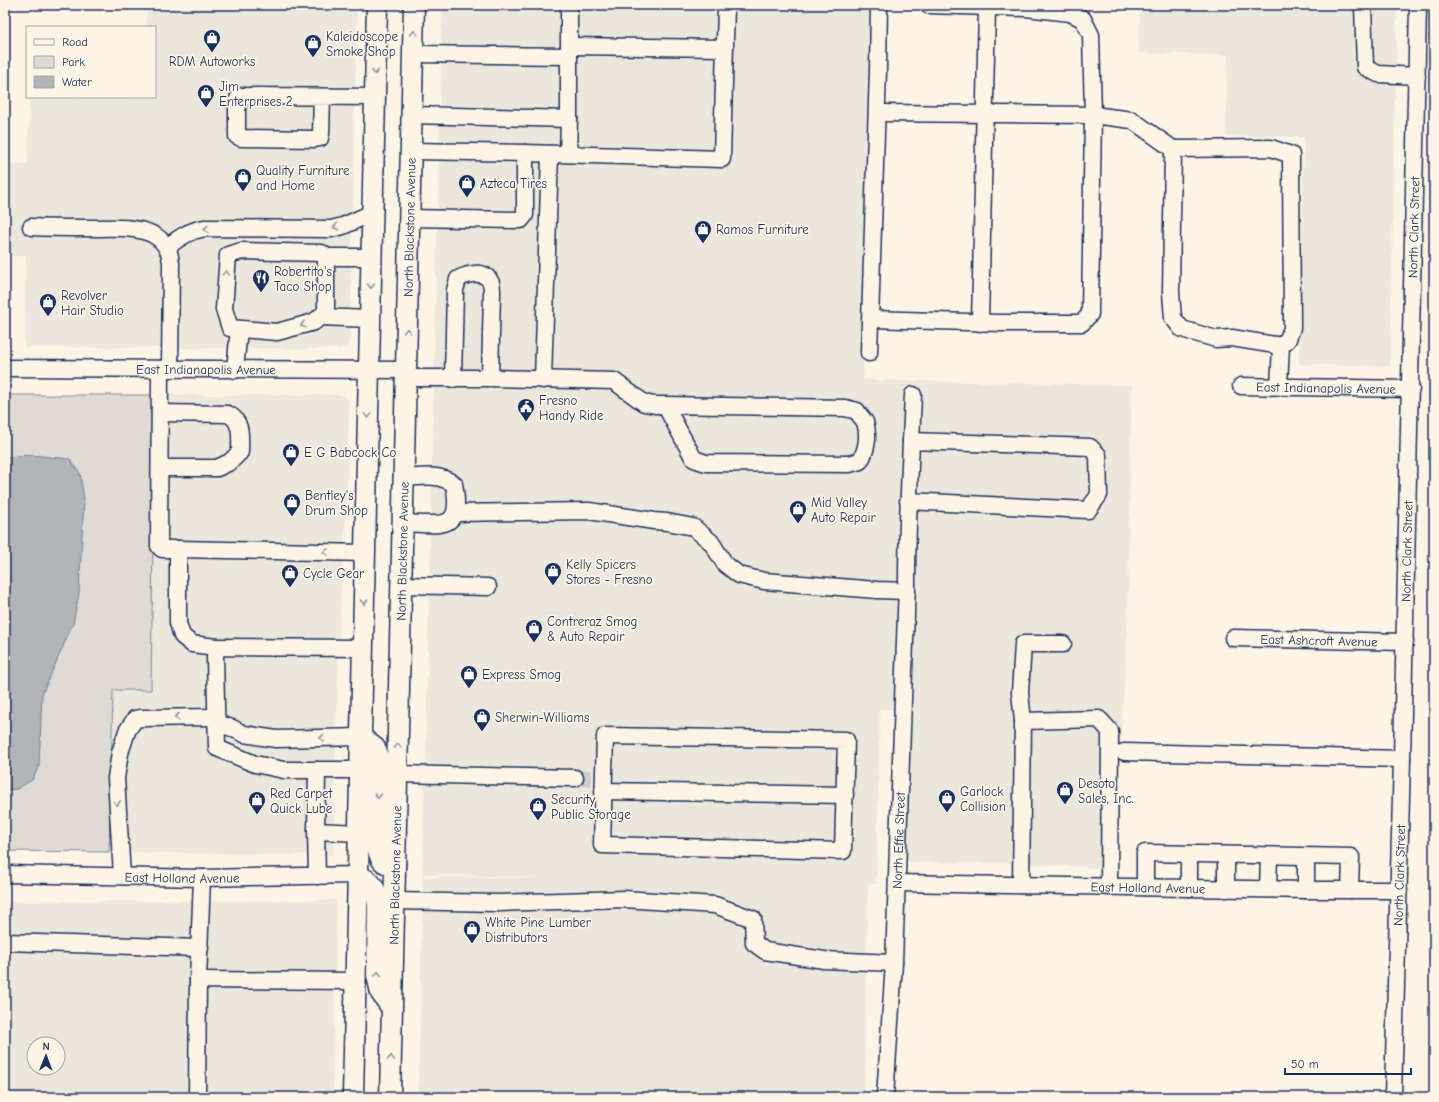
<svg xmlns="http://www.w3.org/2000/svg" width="1439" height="1102" font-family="'Comic Neue',sans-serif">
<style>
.built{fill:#ece7dc;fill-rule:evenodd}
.green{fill:#dfdbd4;stroke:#7d8599}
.water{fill:#b2b4b8;stroke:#767f94}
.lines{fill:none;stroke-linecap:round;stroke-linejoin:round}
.minor-tunnel{stroke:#cfcdca;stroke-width:16;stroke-dasharray:16 8;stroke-linecap:butt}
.minor-casing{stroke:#1b2f5e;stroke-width:19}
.major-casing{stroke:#1b2f5e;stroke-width:23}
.minor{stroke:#fcf5e5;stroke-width:16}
.major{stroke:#fcf5e5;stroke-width:20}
.oneway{stroke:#8c92a2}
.labels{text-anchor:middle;stroke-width:3.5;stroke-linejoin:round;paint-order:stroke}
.poi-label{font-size:13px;fill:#1b2f5e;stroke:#fcf5e5;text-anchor:start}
.street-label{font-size:13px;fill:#1b2f5e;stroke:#fcf5e5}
</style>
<rect width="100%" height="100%" fill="#fcf5e5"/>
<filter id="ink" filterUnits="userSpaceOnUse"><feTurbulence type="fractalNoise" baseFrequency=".025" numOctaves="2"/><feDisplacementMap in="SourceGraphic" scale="8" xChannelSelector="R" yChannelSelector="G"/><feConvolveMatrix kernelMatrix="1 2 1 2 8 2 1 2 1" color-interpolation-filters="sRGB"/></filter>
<g filter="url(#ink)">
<g class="built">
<path d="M147,5H357L350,338L349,343L346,347L339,349L24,347L26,256H5V164H28L29,97H155V27H146Z"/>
<path d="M442,5H871L863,380L1132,385L1127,636L1119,764L1117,869L1007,863L892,862L895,709H880L876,884H868L864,1097H418L423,877L547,878L423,874Z"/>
<path d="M1140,5H1397L1390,366L1299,364L1304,137L1226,136L1228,55L1139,53Z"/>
<path d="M155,395H343L349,401L347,491L339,627L333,855L109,852L113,689H151Z"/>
<path d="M336,900L333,1097H5V902ZM34,1044H58V1068H34Z"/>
</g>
<path class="green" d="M5,395H155L151,690H113L109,852L5,851Z"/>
<path class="water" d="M31,455L70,459L80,473L84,499L79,593L73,624L42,694L39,767L32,780L17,789L5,790V457Z"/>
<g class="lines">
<path class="minor-tunnel" d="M575,778H595"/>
<defs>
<g id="minor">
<path d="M1363,5L1365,67L1378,74L1417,76"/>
<path d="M569,46L725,48"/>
<path d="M569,56V5"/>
<path d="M322,97L321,134L320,138L315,139L241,138L237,136V101L239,97L242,96L375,97"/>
<path d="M877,113L1093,115L1132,120L1173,149"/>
<path d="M412,115L569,119V56L413,54"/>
<path d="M525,153L722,159L726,5"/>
<path d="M568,154L569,119"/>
<path d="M410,218L521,220L525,215V153L411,151"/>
<path d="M31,227C51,228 70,228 90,228C110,228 134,226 152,234C164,240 170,250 171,263L170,369"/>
<path d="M167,247C179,238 190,230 205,228L331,229L343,226L372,213"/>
<path d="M326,257V312L314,322L277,332L230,328L224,309L228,255L242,251L322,253L326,257H372"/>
<path d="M320,317L370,319"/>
<path d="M871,319L1000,323H1082L1090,314L1093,115L1091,35L1083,19L1070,13L1026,8L928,5"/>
<path d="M980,323L987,7"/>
<path d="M869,353L878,70L879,5"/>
<path id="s1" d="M5,368L407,370"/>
<path d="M160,369L159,546L162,549H178"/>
<path d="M235,370L239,329"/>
<path d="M407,378H490L614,381L644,403L655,405H665L845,408L857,411C859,415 863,419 865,422C869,435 867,450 860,461L849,464L706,463L694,459L665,405"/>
<path d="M453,379L455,290L458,279C467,274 485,269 491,283C492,286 492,290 492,292L490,378"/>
<path d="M543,380L550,154"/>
<path id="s2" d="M1241,386L1411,389"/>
<path d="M1279,386L1281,346L1288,339L1292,328L1291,155L1271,148L1173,149L1171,293L1173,318L1182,329L1216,339L1232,338L1281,346"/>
<path d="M911,441L913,395"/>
<path d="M160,468H217L230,462L240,452C240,439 243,421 228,414L160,413"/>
<path d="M456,513L589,511L654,521L667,522L693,527L711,542L725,564L739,575L764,581L877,590L907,591"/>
<path d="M403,523C441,524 463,533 454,484C437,473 423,477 404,478"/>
<path d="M402,585L488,587"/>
<path id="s3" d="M1233,638L1405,642"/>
<path d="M216,647L192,644L182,636L178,623V549L365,553"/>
<path d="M1023,721L1020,693L1023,644H1063"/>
<path d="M216,723L232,728L244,734L276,739L361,737"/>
<path d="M605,736L846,740L843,851L602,845Z"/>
<path d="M1124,752L1402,759"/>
<path d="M317,770L316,831L359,833"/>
<path d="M360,770H284L255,764L217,748L215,657L216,647L363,648"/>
<path d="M397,774L575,778"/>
<path d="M603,791L845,795"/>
<path d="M316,831L317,876"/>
<path id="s4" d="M5,874L202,878L358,875"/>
<path d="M122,876L116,778L120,753L127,731L135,719L142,718L216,717"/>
<path id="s5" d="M897,883L1306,890H1399"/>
<path d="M1021,885L1023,721L1099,719L1110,731L1109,887"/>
<path d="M1145,887V853L1351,857L1350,890"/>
<path d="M1189,888V854"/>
<path d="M1226,889V855"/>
<path d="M1268,889L1269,856"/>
<path d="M1306,890V857"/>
<path d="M395,901L498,903L624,899L715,905L753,919L754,943L765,951L824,960L894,963"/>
<path d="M5,942L200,948"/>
<path d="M198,980L202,878"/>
<path d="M197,1097L198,980L356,981"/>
<path id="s6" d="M885,1097L894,963L907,583C907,536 909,489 911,441L1090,447L1098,455L1099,495L1088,510L908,501"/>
<path id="s7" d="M1393,1097L1402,759L1418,5"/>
</g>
<g id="major">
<path d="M361,737L375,748L380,760L377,846C380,858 381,865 395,865"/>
<path d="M358,875C374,883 376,888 378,905L377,975L381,993L391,1007"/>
<path d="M353,1097L377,5"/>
<path id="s8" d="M390,1097L414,5"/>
</g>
</defs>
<use href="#minor" class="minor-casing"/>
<use href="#major" class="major-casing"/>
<use href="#minor" class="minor"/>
<use href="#major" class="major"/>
</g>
<defs><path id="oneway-chevron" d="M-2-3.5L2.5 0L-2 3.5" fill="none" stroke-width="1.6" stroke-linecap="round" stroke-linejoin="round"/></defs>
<g class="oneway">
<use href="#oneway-chevron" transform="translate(414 33) rotate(-89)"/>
<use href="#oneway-chevron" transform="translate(375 72) rotate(91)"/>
<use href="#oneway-chevron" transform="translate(336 227) rotate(167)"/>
<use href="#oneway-chevron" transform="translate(206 229) rotate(177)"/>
<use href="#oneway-chevron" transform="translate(226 273) rotate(-86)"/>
<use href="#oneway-chevron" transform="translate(371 286) rotate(91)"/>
<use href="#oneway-chevron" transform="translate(303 325) rotate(165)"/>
<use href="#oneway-chevron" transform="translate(407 331) rotate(-89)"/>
<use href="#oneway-chevron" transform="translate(368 416) rotate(91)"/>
<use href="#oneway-chevron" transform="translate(326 552) rotate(-179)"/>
<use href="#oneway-chevron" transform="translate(364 602) rotate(91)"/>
<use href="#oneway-chevron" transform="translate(177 717) rotate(180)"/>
<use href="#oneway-chevron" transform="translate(322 738) rotate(179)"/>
<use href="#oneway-chevron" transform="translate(398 746) rotate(-89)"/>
<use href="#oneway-chevron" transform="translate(378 796) rotate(91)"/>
<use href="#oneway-chevron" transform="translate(117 803) rotate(86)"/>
<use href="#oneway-chevron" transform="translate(378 974) rotate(-94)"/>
<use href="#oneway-chevron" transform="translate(391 1058) rotate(-89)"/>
</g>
</g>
<defs>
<symbol id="shop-pin" viewBox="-11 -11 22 30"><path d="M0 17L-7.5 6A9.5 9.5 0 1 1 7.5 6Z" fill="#1b2f5e" stroke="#fcf5e5"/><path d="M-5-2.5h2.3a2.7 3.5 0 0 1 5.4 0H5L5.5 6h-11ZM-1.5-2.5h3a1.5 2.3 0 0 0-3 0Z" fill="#fff"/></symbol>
<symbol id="restaurant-pin" viewBox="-11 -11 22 30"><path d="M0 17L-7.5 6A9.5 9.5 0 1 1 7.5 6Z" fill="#1b2f5e" stroke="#fcf5e5"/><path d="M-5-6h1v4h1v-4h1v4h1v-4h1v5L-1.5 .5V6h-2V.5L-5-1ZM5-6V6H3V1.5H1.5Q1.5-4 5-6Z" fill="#fff"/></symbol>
<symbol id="civic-pin" viewBox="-11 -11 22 30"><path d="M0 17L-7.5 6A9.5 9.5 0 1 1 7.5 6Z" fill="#1b2f5e" stroke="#fcf5e5"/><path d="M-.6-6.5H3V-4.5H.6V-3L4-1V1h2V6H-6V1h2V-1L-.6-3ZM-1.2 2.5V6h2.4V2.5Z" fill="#fff"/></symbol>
</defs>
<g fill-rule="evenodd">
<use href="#shop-pin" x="202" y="28" width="20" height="27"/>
<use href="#shop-pin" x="303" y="33" width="20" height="27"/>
<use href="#shop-pin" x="196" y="83" width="20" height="27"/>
<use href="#shop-pin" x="233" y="167" width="20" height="27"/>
<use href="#shop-pin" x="457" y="173" width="20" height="27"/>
<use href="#shop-pin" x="693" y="219" width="20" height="27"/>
<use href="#restaurant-pin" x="251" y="268" width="20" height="27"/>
<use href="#shop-pin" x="38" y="292" width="20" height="27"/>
<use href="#civic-pin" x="516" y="397" width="20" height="27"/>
<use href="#shop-pin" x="281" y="442" width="20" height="27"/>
<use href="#shop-pin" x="282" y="492" width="20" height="27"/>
<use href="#shop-pin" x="788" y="499" width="20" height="27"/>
<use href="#shop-pin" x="543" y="561" width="20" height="27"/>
<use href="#shop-pin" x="280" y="563" width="20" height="27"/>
<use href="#shop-pin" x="524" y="618" width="20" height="27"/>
<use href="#shop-pin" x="459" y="664" width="20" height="27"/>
<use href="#shop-pin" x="472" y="707" width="20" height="27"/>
<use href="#shop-pin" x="1055" y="780" width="20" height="27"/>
<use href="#shop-pin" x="937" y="788" width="20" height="27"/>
<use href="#shop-pin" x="247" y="790" width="20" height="27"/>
<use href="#shop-pin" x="528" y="796" width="20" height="27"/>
<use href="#shop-pin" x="462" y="919" width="20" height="27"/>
</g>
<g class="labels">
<g class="poi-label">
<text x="326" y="41">Kaleidoscope<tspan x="326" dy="15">Smoke Shop</tspan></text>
<text x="212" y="66" text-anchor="middle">RDM Autoworks</text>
<text x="219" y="91">Jim<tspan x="219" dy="15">Enterprises 2</tspan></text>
<text x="256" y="175">Quality Furniture<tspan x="256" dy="15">and Home</tspan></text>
<text x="480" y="188">Azteca Tires</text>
<text x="716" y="234">Ramos Furniture</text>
<text x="274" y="276">Robertito's<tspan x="274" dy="15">Taco Shop</tspan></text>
<text x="61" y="300">Revolver<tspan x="61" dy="15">Hair Studio</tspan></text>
<text x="539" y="405">Fresno<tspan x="539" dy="15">Handy Ride</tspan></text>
<text x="304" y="457">E G Babcock Co</text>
<text x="305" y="500">Bentley's<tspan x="305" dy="15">Drum Shop</tspan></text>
<text x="811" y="507">Mid Valley<tspan x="811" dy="15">Auto Repair</tspan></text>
<text x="566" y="569">Kelly Spicers<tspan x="566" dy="15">Stores - Fresno</tspan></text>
<text x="303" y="578">Cycle Gear</text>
<text x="547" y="626">Contreraz Smog<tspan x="547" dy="15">&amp; Auto Repair</tspan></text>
<text x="482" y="679">Express Smog</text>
<text x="495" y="722">Sherwin-Williams</text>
<text x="1078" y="788">Desoto<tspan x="1078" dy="15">Sales, Inc.</tspan></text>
<text x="960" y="796">Garlock<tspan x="960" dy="15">Collision</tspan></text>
<text x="270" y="798">Red Carpet<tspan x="270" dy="15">Quick Lube</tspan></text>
<text x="551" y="804">Security<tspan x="551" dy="15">Public Storage</tspan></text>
<text x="485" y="927">White Pine Lumber<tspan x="485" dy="15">Distributors</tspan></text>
</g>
<g class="street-label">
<text dy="5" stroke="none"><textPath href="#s8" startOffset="870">North Blackstone Avenue</textPath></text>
<text dy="5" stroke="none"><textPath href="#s7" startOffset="870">North Clark Street</textPath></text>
<text dy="5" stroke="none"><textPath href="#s1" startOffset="201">East Indianapolis Avenue</textPath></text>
<text dy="5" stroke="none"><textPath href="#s2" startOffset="85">East Indianapolis Avenue</textPath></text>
<text dy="5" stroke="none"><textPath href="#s8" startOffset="546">North Blackstone Avenue</textPath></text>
<text dy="5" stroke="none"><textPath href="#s7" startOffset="546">North Clark Street</textPath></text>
<text dy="5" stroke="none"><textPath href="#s3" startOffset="86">East Ashcroft Avenue</textPath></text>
<text dy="5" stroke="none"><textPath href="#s6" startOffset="257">North Effie Street</textPath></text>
<text dy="5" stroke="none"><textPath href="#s8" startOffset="222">North Blackstone Avenue</textPath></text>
<text dy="5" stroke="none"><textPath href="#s7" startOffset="222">North Clark Street</textPath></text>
<text dy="5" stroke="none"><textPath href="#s4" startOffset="177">East Holland Avenue</textPath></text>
<text dy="5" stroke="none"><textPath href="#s5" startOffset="251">East Holland Avenue</textPath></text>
</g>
</g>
<rect width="1439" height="1102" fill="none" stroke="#fcf5e5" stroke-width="20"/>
<rect x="10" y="10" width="1419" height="1082" fill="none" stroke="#1b2f5e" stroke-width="1.5" filter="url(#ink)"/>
<rect x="26" y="26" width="130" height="72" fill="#fcf5e5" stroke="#a2a6af"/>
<rect x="34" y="39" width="20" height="6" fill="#fcf5e5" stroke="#a2a6af"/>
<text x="62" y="46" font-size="12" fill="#1b2f5e">Road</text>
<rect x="34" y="56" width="20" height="12" fill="#dfdbd4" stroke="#a2a6af"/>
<text x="62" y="66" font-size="12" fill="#1b2f5e">Park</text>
<rect x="34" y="76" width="20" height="12" fill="#b2b4b8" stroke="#a2a6af"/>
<text x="62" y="86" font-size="12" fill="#1b2f5e">Water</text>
<g transform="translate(46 1056) rotate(1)"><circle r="19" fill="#fcf5e5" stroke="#a2a6af"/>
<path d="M0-3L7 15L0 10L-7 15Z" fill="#1b2f5e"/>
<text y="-6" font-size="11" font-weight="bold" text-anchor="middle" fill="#1b2f5e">N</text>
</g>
<path d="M1285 1068v6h126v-6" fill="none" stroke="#1b2f5e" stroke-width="2"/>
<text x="1291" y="1068" font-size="12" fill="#1b2f5e" stroke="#fcf5e5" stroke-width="3" paint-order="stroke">50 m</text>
</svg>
